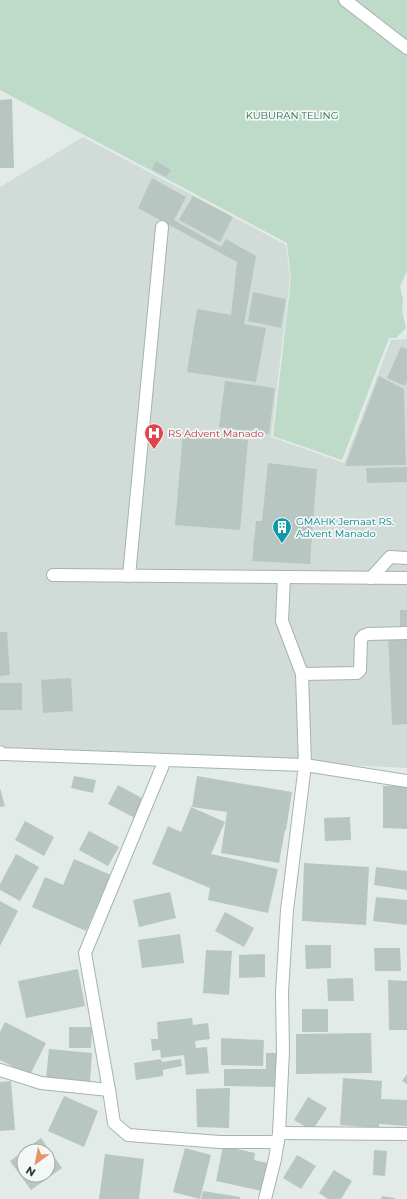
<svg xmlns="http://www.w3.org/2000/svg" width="407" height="1199" font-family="Montserrat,sans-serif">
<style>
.built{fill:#d1dbd8}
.green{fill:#bedac8}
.building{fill:#b8c6c2;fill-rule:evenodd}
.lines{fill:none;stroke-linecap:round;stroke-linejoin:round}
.minor-casing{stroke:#a6b3af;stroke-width:14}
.minor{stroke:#fff;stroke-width:12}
.labels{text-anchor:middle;stroke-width:3.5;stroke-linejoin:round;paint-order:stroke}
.park-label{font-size:10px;fill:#326e4f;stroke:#f3f8f6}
.health-label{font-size:10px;fill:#be3a42;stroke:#f3f8f6;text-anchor:start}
.culture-label{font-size:10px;fill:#0d838f;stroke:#f3f8f6;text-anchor:start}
</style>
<rect width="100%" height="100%" fill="#e3ebe8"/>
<path class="built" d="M83,137L286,245L290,278L271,437L344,463L391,340L407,339V768L6,748L0,744V187Z"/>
<path class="green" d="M0,0H407V271L400,286L403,300L402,311L406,328L396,338H389L342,460L273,436L291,278L287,243L0,90Z"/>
<g class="building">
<path d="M12,99L14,168H0V100Z"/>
<path d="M156,161L171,170L166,177L152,169Z"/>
<path d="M152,178L186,197L174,220L221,247L226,239L256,256L244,324L266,328L256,382L187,372L197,309L231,315L237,262L138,208Z"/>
<path d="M193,196L233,217L220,242L179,220Z"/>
<path d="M253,292L286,299L281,328L248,321Z"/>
<path d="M401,347L407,349V381L405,386L387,378Z"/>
<path d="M379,376L404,389L406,465L345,466Z"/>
<path d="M225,381L275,388L269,434L219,427Z"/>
<path d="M183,433L248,440L240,530L175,525Z"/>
<path d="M268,463L317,469L310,564L252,561L256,521H262Z"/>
<path d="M407,467V482L367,483L366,468Z"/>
<rect x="400" y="610" width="7" height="23"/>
<path d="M0,632H7L10,675L0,676Z"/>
<path d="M388,634H407V724L392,725Z"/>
<path d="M71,678L73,711L43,713L41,680Z"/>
<rect x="0" y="683" width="22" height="27"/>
<path d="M74,776L96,780L93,793L71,788Z"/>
<path d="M197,776L292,792L286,830H285L279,863L221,853L227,812L192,807Z"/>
<path d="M118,785L147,801L137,819L108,804Z"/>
<path d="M383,786H407V829L383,828Z"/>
<path d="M0,788L5,806L0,807Z"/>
<path d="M191,807L225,822L211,854L278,869L268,913L208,900L210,888L152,864L168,826L181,832Z"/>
<path d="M350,817L351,840L325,841L324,818Z"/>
<path d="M25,821L54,837L44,856L15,840Z"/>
<path d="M89,831L119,847L108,866L79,850Z"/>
<path d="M16,854L39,867L20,901L0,890V884Z"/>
<path d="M74,859L111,875L86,931L32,907L45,877L63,885Z"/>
<path d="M304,863L369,867L366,925L302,921Z"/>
<path d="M376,867L407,871V890L374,885Z"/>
<path d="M170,892L176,918L139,927L133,900Z"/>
<path d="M376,897L407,900V925L373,921Z"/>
<path d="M0,901L18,911L0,946Z"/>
<path d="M225,912L254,928L244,947L215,931Z"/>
<path d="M180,934L184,963L142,968L138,940Z"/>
<path d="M305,945H331V968L306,969Z"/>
<path d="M374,948H400L401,971H375Z"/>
<path d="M206,950L232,951L229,995L203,993Z"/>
<path d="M265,954V977L239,978V955Z"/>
<path d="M78,969L85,1006L26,1018L18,981Z"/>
<path d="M353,978L354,1001H328L327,979Z"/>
<path d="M388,980L407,981V1030H389Z"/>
<rect x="302" y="1009" width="26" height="23"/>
<path d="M192,1018L193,1025L208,1023L210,1039L195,1041L196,1048L207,1047L209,1073L186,1075L184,1055L161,1058L160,1050L152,1051L151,1039H158L157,1022Z"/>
<path d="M5,1022L46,1043L30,1075L0,1060V1032Z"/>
<path d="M69,1027H92L91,1048H69Z"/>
<path d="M371,1033L372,1073L296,1074V1034Z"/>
<path d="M221,1038L264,1040L263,1066L221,1065Z"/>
<path d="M49,1049L92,1053L90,1083L46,1079Z"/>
<path d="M266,1053H276L277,1087L224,1086V1069H266Z"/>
<path d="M161,1059L162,1062L181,1059L182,1066L163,1070V1076L136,1080L134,1063Z"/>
<path d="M407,1074V1084L402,1081Z"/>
<path d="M343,1078L382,1081L381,1099L407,1100V1126L379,1124V1128L340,1125Z"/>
<path d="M11,1081L15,1130L0,1131V1082Z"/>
<path d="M230,1088L229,1128L197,1127L196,1089Z"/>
<path d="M64,1096L98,1111L84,1147L48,1131Z"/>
<path d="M308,1097L327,1108L312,1131L294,1120Z"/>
<path d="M41,1138L62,1168L31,1190L10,1161ZM24,1151H48V1175H24Z"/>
<path d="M223,1146L255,1153L254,1160L268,1163L262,1191L216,1181Z"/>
<path d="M185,1148L211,1155L200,1199L173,1192Z"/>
<path d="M374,1150L387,1151L385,1176L373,1175Z"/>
<path d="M105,1154L144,1159L139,1199H99Z"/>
<path d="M297,1155L316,1166L301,1189L283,1178Z"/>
<path d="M334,1170L352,1181L341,1199H328L319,1193Z"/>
<path d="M203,1191L240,1197V1199H201Z"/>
<path d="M382,1196L395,1198V1199H381Z"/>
</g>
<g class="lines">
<defs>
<g id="minor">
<path d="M345,0L407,48"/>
<path d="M53,575L407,578"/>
<path d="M129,576L162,227"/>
<path d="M284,577L282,621L302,674"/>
<path d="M371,578L390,557L407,558"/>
<path d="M407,633L368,634L363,636L361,639L360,670L357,673L302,674L305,765L407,781"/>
<path d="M0,752L2,754L305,765L287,910L282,992L283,1051L279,1133L275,1159L265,1199"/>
<path d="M165,760L85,953L109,1090L114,1123L128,1135L220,1142H278"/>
<path d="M0,1070L41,1083L109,1090"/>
<path d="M279,1133L407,1134"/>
</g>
</defs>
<use href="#minor" class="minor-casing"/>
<use href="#minor" class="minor"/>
</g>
<defs>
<symbol id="hospital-pin" viewBox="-11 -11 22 30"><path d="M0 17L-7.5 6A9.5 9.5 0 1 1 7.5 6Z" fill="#e0444e" stroke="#f3f8f6"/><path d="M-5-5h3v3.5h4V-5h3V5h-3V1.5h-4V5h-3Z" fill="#fff"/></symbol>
<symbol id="building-pin" viewBox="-11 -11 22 30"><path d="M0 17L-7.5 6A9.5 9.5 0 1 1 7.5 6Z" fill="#0f9aa8" stroke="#f3f8f6"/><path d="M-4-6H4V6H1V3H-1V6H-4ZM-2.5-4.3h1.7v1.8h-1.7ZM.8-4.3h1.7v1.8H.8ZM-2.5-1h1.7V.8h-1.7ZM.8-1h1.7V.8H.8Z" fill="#fff"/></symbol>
</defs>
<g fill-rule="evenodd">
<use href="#hospital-pin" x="143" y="422" width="22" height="30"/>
<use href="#building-pin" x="271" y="516" width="22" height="30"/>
</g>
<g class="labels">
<g class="park-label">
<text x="292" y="119">KUBURAN TELING</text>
</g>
<g class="health-label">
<text x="168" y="437">RS Advent Manado</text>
</g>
<g class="culture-label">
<text x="296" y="525">GMAHK Jemaat RS.<tspan x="296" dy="12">Advent Manado</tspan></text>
</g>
</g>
<g transform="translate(36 1163) rotate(212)"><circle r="19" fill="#f3f8f6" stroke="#a0acaa"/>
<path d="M0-3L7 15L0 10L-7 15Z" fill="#e59367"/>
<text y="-6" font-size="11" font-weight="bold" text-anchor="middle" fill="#243b37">N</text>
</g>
</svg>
